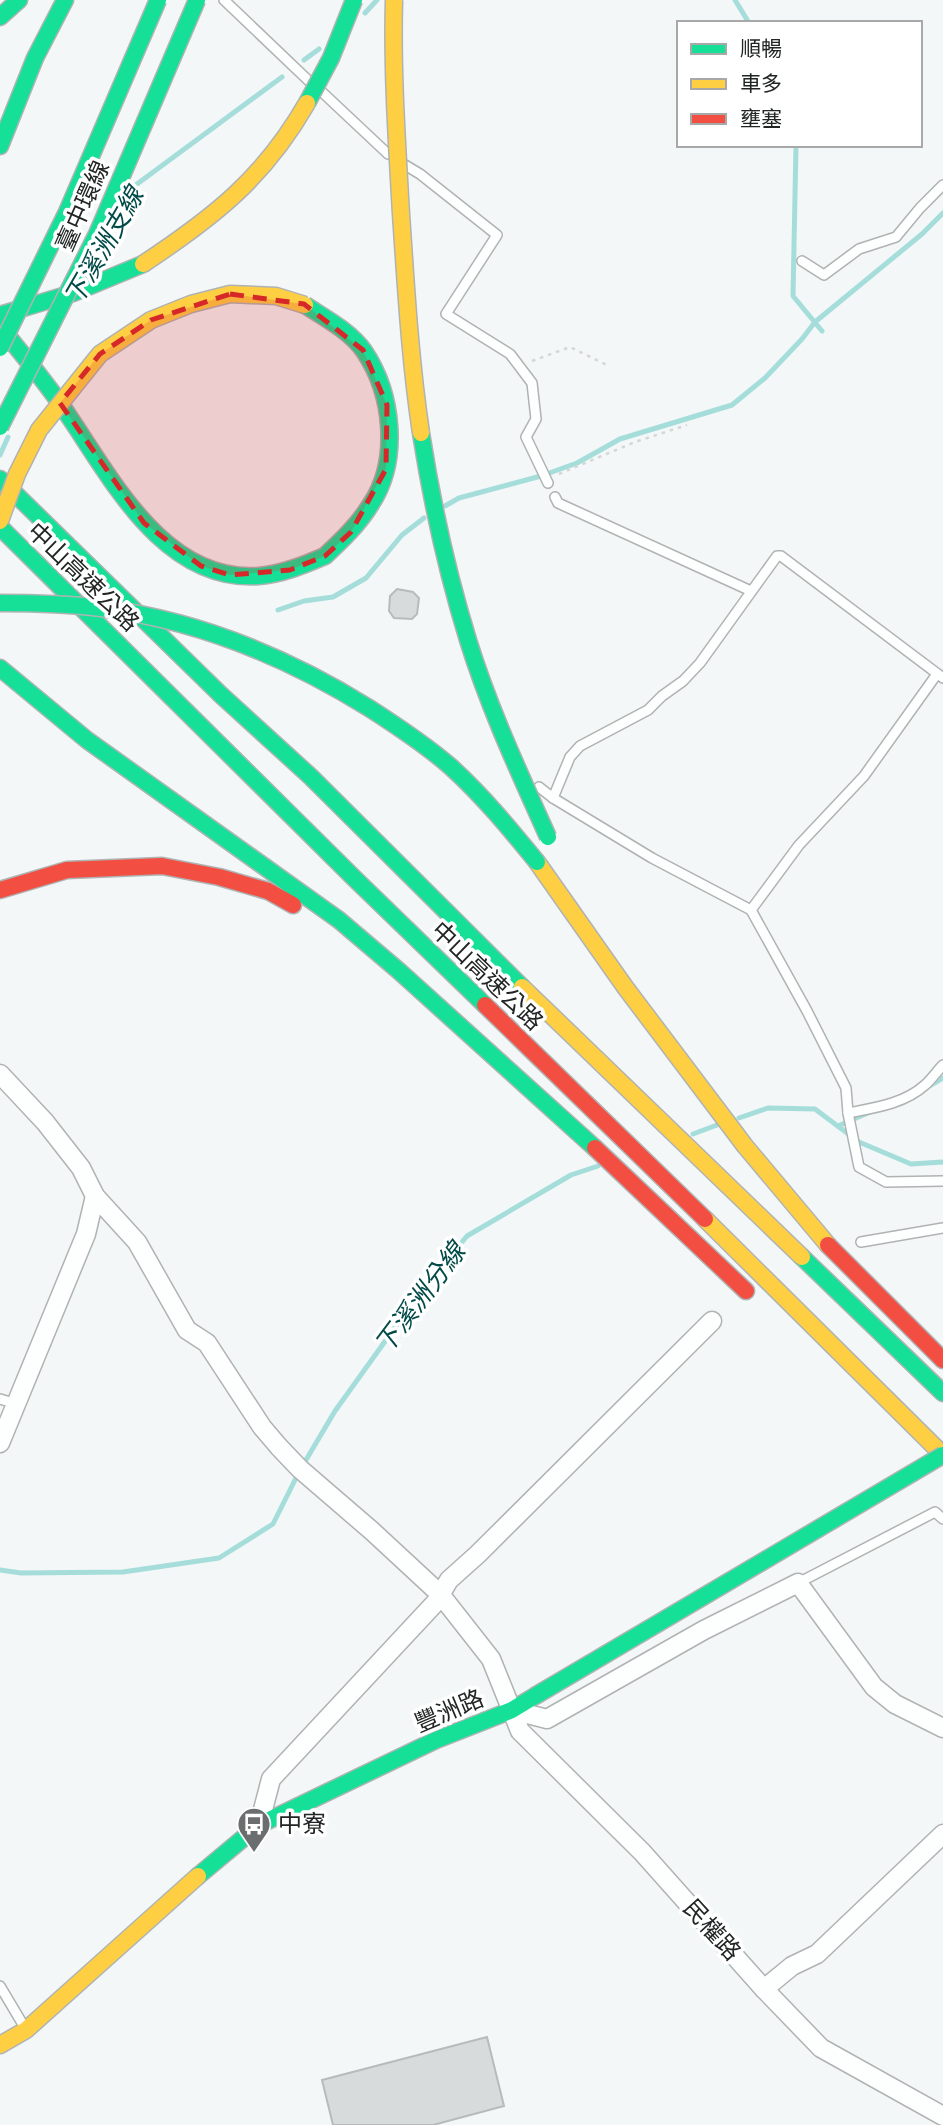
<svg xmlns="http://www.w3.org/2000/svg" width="943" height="2125" font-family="'PT Sans','Noto Sans TC',sans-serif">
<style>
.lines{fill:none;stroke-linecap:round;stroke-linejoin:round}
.stream{stroke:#a5ddda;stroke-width:5}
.building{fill:#d8dbdb;stroke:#b8bbbb;stroke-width:2}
.lane-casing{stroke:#b0b3b3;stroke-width:12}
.street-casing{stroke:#b0b3b3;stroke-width:21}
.fast-casing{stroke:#b0b3b3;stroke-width:19}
.slow-casing{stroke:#b0b3b3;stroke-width:19}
.jam-casing{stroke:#b0b3b3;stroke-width:19}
.path{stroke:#d5d6d6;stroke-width:2.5;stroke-dasharray:3.5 5;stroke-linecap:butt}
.lane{stroke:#fdfefe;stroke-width:9}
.street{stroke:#fdfefe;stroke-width:18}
.fast{stroke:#16e098;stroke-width:16}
.slow{stroke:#ffcf43;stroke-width:16}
.jam{stroke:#f24e42;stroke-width:16}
.fast-bridge-casing{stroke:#b0b3b3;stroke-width:19;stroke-linecap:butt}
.slow-bridge-casing{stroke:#b0b3b3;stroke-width:19;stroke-linecap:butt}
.fast-bridge{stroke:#16e098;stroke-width:16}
.slow-bridge{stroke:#ffcf43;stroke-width:16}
.marked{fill:#d62828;fill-opacity:0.2;stroke:#d62828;stroke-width:5;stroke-dasharray:14 9;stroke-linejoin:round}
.labels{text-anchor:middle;stroke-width:7;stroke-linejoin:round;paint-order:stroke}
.street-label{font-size:24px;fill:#222525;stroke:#fff}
.poi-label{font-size:24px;fill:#222525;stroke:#fff;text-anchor:start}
.water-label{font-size:26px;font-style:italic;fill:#004b48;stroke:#fff}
</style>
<rect width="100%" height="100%" fill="#f3f7f7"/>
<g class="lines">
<g class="stream">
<path d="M735,0L749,23"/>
<path d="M365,13L377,0"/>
<path d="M304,60L319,49"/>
<path d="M796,145L793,296L822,331"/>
<path d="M133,187L282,77"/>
<path d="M0,455L8,437"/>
<path d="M445,506L459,498L541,476L577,463L620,439L732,405L765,378L802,339L815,322L922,234L943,213"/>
<path d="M278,610L304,601L333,597L366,578L402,535L424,518"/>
<path d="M924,1089L943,1078"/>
<path d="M739,1118L768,1108L815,1109L859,1142L911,1164L943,1162"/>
<path d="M838,1126L870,1112"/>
<path d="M693,1134L717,1125"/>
<path d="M303,1465L335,1411L419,1294L467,1236L571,1175L598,1166"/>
<path d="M0,1570L21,1573L123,1572L219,1558L273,1524L298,1474"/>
</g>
</g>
<g class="building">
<path d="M397,589L413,592L419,598L417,614L412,619L394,618L389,611L390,596Z"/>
<path d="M487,2037L504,2106L433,2125H333L322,2080Z"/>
</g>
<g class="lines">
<defs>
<g id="lane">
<path d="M224,0L311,83"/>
<path d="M322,92L388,154"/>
<path d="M405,165L420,174L497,235L446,314L510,354L532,383L536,419L526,437L548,483"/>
<path d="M802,261L824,275L859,249L896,237L920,208L943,185"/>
<path d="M555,497L558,503L751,591"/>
<path d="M539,787L553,798L652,858L751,910L807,1011L846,1088L848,1113C874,1108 904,1104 925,1085C932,1079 937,1071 943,1065"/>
<path d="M553,798L570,757L580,746L648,710L662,696L683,681L700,663L777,556H781L943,678"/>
<path d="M751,910L799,845L864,776L937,674"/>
<path d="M848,1113L859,1167L886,1182L943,1181"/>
<path d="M861,1242L943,1228"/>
<path d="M0,1399L17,1404"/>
<path d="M798,1583L935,1512L943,1519"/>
<path d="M0,1986L25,2028"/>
</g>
<g id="street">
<path d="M0,1074L45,1122L81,1168L95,1196L137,1242L187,1330L207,1343L262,1427L279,1447L300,1469L372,1531L440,1594L491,1659L520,1731L642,1852L764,1989L821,2048L943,2116"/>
<path d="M0,1443L86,1234L95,1196"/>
<path d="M512,1710L547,1719L704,1630L798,1583L874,1687L895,1704L943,1728"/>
<path d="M259,1825L271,1779L436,1602L449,1580L478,1554L712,1321"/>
<path d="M764,1989L792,1966L817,1954L943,1834"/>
</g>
<g id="fast">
<path d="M0,17L19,0"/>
<path d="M0,146L35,58L65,0"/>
<path d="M0,315L73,293L143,264"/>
<path d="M0,326C23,356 48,384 68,415C113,481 165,583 259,576C282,574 304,565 325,556"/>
<path d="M0,479L221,695L311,777L522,987"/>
<path d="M0,527L354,878L485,1005"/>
<path d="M0,668L87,740L339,920L399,971L595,1148"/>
<path d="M802,1257L943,1393"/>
<path d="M198,1876L259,1825L436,1740L512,1710L535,1696"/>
</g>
<g id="slow">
<path d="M537,862L625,987L745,1146L828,1245"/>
<path d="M522,987L802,1257"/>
<path d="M705,1219L943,1455"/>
<path d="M0,2045L26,2030L198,1876"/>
</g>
<g id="jam">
<path d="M0,890L67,870L162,866L219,877L268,891L293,905"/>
<path d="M485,1005L705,1219"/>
<path d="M595,1148L746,1291"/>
<path d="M828,1245L943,1360"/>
</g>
</defs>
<use href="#lane" class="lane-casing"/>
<use href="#street" class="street-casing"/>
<use href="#fast" class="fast-casing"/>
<use href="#slow" class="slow-casing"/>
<use href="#jam" class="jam-casing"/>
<g class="path">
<path d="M532,361L570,347L609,366"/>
<path d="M559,474L635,442L687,425"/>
</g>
<use href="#lane" class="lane"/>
<use href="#street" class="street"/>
<use href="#fast" class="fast"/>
<use href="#slow" class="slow"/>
<use href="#jam" class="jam"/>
<defs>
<g id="fast-bridge">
<path d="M307,103L331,58L354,0"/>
<path d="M305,305C325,318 350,331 364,351C393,394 400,460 371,504C359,524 342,540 325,556"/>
<path d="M0,348L67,212L158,0"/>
<path d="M0,427L97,234L197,0"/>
<path d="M421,433C432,503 447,572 468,640C489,708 519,772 548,837"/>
<path d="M0,603C34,603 68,604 101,608C197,620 287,657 369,708C397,726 426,745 451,767C483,796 510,829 537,862"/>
<path d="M535,1696L943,1455"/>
</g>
<g id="slow-bridge">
<path d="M394,0C392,71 397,143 401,214C406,287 410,360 421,433"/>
<path d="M143,264C214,217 264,178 307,103"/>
<path d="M0,521L17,474L39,430L100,354L151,320L191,304L230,294L276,296L305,305"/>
</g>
</defs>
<use href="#fast-bridge" class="fast-bridge-casing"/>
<use href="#slow-bridge" class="slow-bridge-casing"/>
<use href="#fast-bridge" class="fast-bridge"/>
<use href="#slow-bridge" class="slow-bridge"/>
</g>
<path class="marked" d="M230,294L304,304L363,350L387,405L386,469L351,532L325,556L290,570L230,575L201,566L144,523L60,403L100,354L151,320Z"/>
<defs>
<symbol id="bus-pin" viewBox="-11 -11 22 30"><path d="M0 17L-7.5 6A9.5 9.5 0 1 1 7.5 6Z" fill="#6b6e6e" stroke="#fff"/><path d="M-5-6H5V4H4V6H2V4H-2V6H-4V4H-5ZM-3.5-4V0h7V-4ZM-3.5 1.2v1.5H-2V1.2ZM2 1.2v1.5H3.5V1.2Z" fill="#fff"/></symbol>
</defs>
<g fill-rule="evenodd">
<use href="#bus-pin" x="235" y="1805" width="38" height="52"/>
</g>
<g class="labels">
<g class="street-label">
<text transform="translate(83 206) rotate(-66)" y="8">臺中環線</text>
<text transform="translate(83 577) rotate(44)" y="8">中山高速公路</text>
<text transform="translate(487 976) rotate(44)" y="8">中山高速公路</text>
<text transform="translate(449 1711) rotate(-23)" y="8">豐洲路</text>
<text transform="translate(712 1930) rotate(48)" y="8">民權路</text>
</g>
<g class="poi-label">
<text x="278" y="1832">中寮</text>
</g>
<g class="water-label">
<text transform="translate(104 246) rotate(-60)" y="9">下溪洲支線</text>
<text transform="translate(420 1298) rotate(-53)" y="9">下溪洲分線</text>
</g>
</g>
<rect x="677" y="21" width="245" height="126" fill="#ffffff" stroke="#a7a8a8" stroke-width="2"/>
<rect x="691" y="44" width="35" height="10" fill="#16e098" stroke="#a7a8a8" stroke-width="2"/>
<text x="740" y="56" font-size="21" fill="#222525">順暢</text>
<rect x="691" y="79" width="35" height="10" fill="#ffcf43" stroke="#a7a8a8" stroke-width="2"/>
<text x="740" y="91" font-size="21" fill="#222525">車多</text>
<rect x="691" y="114" width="35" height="10" fill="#f24e42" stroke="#a7a8a8" stroke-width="2"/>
<text x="740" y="126" font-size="21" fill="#222525">壅塞</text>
</svg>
